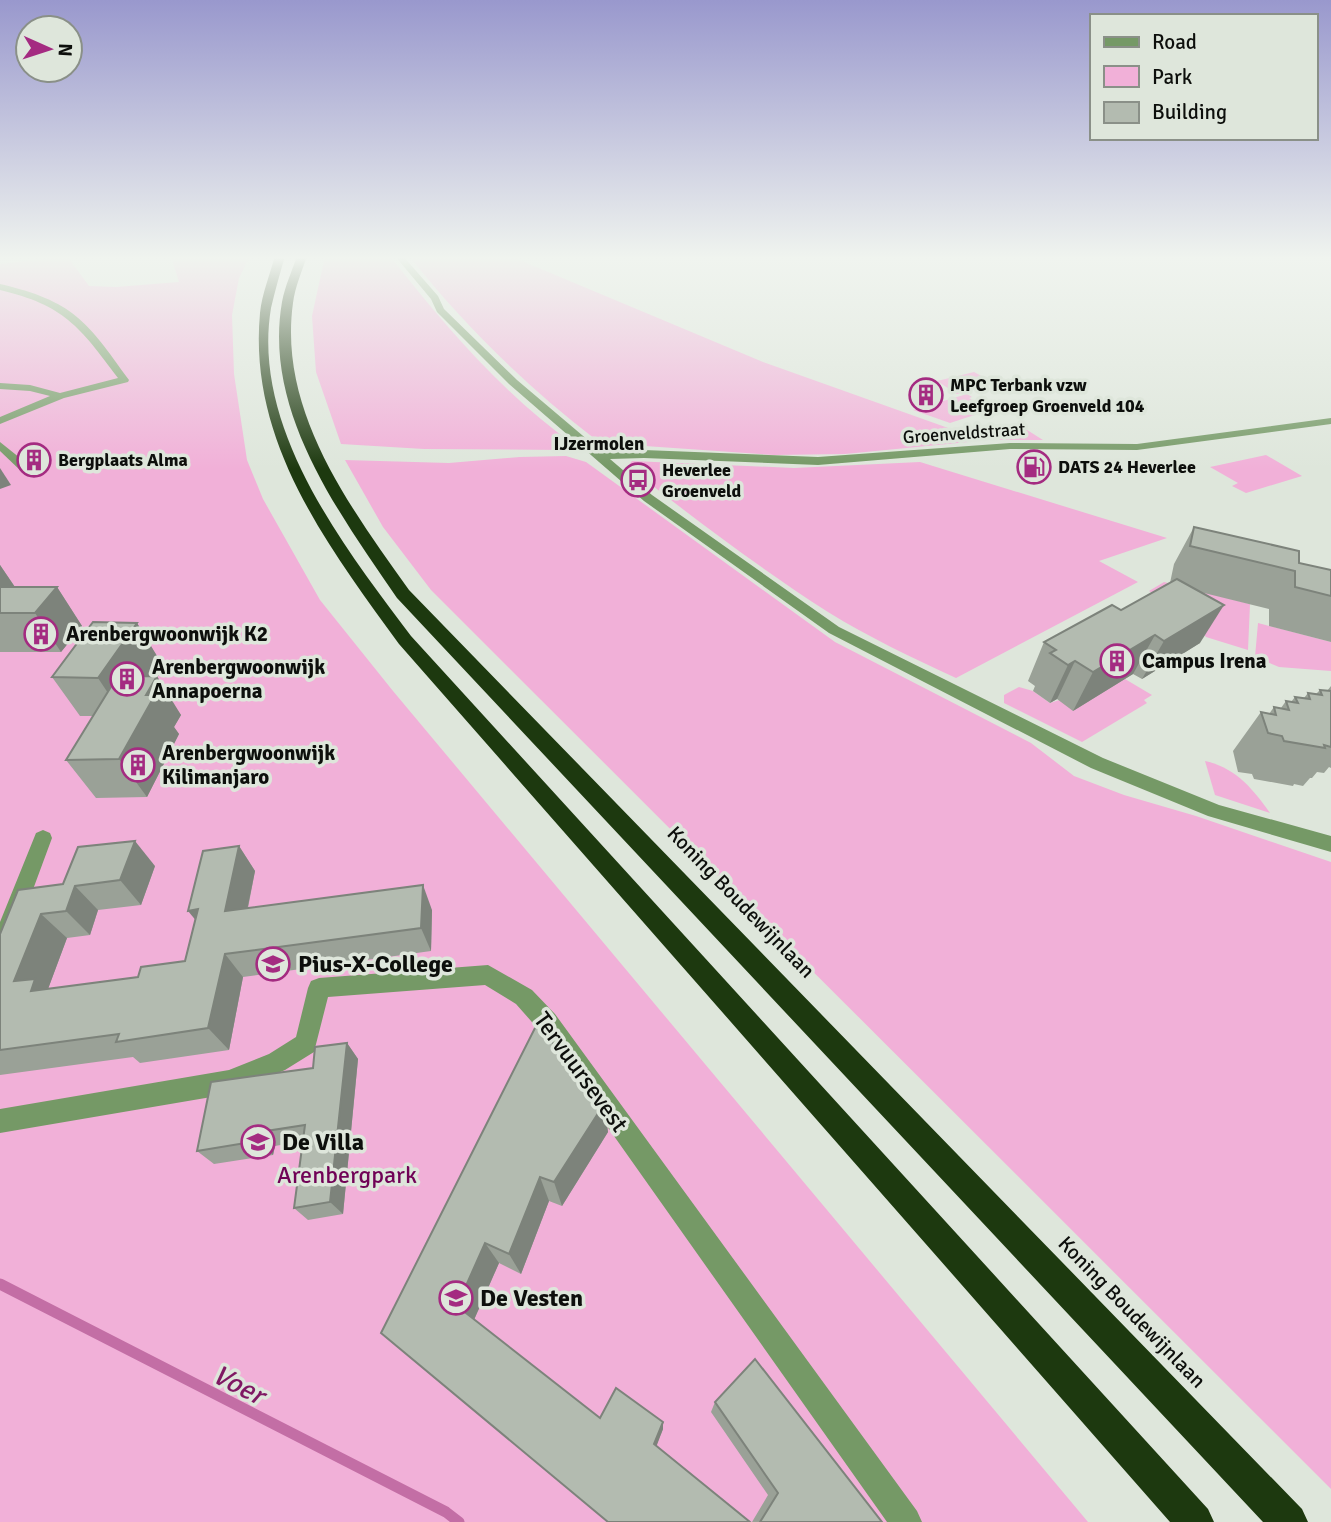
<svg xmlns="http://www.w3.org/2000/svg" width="1331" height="1522" font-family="Signika,sans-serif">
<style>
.green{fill:#f1b0d8}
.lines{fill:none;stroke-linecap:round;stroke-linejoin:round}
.stream{stroke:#c36ea5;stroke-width:11}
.street{fill:#759966;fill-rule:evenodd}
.highway{fill:#1d390f;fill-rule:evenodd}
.wall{fill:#9aa197}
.shaded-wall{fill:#7d837b}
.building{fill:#b3bbb0;stroke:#7d837b;stroke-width:2}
.labels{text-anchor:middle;stroke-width:7;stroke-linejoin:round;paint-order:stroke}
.far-poi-label{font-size:18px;font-weight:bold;fill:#0d0f0c;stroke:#dee6db;text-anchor:start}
.far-street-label{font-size:18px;fill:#0d0f0c;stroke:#dee6db}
.far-neighbourhood-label{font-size:19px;font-weight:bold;fill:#0d0f0c;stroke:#dee6db}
.poi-label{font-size:21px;font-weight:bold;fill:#0d0f0c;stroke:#dee6db;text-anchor:start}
.street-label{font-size:21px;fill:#0d0f0c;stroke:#dee6db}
.near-poi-label{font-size:24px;font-weight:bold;fill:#0d0f0c;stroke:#dee6db;text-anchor:start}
.near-street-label{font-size:24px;fill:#0d0f0c;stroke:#dee6db}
.near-park-label{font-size:24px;fill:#700256;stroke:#dee6db}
.near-water-label{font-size:28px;font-style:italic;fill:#7f1863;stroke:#dee6db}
</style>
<rect width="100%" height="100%" fill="#dee6db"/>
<g class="green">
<path d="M67,256L89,286L116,287L179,282L171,256H250L239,278L232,315L234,374L247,460L263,499L320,600L393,691L1088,1522H0V264Z"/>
<path d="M325,256H390C443,324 502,393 573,444L564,450L424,449L341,444L316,372L312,316Z"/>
<path d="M409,256H510L763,362L965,434L968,442L845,454L774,455L616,444L595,439C526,386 463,324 409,256Z"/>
<path d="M974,372L987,379L971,383L978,388L957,394L937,381Z"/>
<path d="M967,394L972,397L969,398L980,405L996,408L950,423L913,410Z"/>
<path d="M1016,423L1043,440H1000L984,435Z"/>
<path d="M1266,455L1302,476L1246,493L1232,486L1238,483L1210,467Z"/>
<path d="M520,457L566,456L586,462L835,642L1031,743L1074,776L1124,795L1196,816L1331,862V1489L431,590L383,527L345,460L449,463Z"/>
<path d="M632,461L794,468L920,462L1167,538L1099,561L1138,582L956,678C913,658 868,637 828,612C761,569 690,516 628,466Z"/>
<path d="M1164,582L1250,604L1248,650L1206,637L1185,614L1149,591Z"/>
<path d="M1258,623L1331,642V671L1279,667L1255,657Z"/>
<path d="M1125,679L1152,695L1144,700L1147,703L1082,742L1004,703V695L1019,687L1033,691L1050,703Z"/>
<path d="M1205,761C1236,768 1252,788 1270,813L1215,795Z"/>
</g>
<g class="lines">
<path class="stream" d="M0,1284L446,1512L459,1522"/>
<g class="street">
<path d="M395,256H403L438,296L444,309L517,380L602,452L644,450L818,457L1010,443L1137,444L1331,418V424L1137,450L1010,449L818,465L644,458L610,459L652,495L839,627L1103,758L1219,805L1331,836V852L1208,816L1091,768L829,633L644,501L509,384L437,312L431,299Z"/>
<path d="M0,284C73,301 87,321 129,380L128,382L64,398L0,424V417L50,396L30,391L0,389V383L30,385L60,393L118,378C80,327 64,305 0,290Z"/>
<path d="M0,442L30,466V472H22L0,451Z"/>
<path d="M43,830L50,833L52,838L11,949L7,956L0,958V922L34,838L36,833Z"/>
<path d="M488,965L532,990L555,1014L917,1511L922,1522H887L539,1030L516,1004L485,985L328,997L314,1052L285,1070L229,1094L0,1133V1109L229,1070L269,1054L296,1037L308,988L311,981L319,978Z"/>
</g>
<g class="highway">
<path d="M275,256H285C280,273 275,291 271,308C251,428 344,547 411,636L1208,1509L1214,1522H1170L399,644C327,545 248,441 260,313C262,294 270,274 275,256Z"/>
<path d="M297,256H307C302,271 295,287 293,303C278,411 350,507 409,590L1302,1509L1308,1522H1263L397,598C339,513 263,411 282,302C285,286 292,271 297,256Z"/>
</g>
</g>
<g class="wall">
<path d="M1194,527L1299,563L1331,570V642L1269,626V609L1200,592V643L1142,679L1133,674L1073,711L1057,699L1050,703L1033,691L1035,686L1028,681L1044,642L1121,610L1170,583L1174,564Z"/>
<path d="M0,565L15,587H57L82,626L61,652H0Z"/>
<path d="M137,623L160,661L150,676L181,715L174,727L179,734L147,797L96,798L66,760L93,716H80L52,677Z"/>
<path d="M1331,686V768L1329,767L1324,773L1317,772L1312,778H1310L1303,786L1294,784L1293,786L1254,779L1252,774L1238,772L1233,751L1261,712L1269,714L1274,707L1281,708L1286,701L1291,702L1295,697L1304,698L1308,693L1316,694L1320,690L1327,691Z"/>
<path d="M239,846L255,871L248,908L432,910L431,951L243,977L229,1050L140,1063L133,1057L0,1075V934L63,884L155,866L141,905L98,910L90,935L67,938L48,989L138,977L185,961Z"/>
<path d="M347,1043L358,1059L343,1214L308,1220L294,1208L303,1141L275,1146L273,1155L214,1164L197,1151Z"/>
<path d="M604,1104L608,1132L562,1206L549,1201L521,1274L499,1263L474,1320L600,1418L663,1422V1429L656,1446L381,1333Z"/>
<path d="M715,1402L882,1522H752L768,1495L711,1412Z"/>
</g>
<g class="shaded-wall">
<path d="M0,468L11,485L0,489Z"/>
<path d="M0,565L25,602L0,609Z"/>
<path d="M57,587L82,626L61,652L35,613Z"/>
<path d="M1224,605L1200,643L1142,679L1164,641Z"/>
<path d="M137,623L160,661L124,717L98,678Z"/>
<path d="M1155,635L1133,674L1073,711L1093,672Z"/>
<path d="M1075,661L1057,699L1050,703L1068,665Z"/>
<path d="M157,676L181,715L174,727L179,734L147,797L119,759L146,695Z"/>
<path d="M135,841L155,866L141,905L120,880Z"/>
<path d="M239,846L255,871L242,935L225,911Z"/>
<path d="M423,885L432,910L431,951L421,928Z"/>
<path d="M75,886L98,910L90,935L66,911Z"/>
<path d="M198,909L208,935L188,911Z"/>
<path d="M41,914L67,938L48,989L58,1014L14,981Z"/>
<path d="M225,954L243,977L229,1050L208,1028Z"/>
<path d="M347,1043L358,1059L343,1214L330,1202Z"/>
<path d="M604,1104L608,1132L562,1206L554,1182Z"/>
<path d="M260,1132L275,1146L273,1155L258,1141Z"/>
<path d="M540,1177L549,1201L521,1274L509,1254Z"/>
<path d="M485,1243L499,1263L473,1322L457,1306Z"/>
<path d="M663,1422V1429L655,1450L654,1444Z"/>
</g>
<g class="building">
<path d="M1194,527L1299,551V563L1331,570V596L1295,587V571L1190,546Z"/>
<path d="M1177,579L1224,605L1164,641L1155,635L1093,672L1075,661L1068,665L1050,653L1056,650L1044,642L1112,605L1121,610Z"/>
<path d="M0,587H57L35,613H0Z"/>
<path d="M93,622L137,623L98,678L52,677Z"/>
<path d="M157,676L146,695H155L119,759L66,760L117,677Z"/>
<path d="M1320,690L1331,691V747L1324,745L1325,748L1284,741L1282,736L1268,733L1261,712L1276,715L1274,707L1289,710L1286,701L1298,703L1295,697L1310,699L1308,693L1322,695Z"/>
<path d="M135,841L120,880L75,886L66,911L41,914L14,981L35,979L31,991L138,977L141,967L185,961L198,909L188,911L203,851L239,846L225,911L423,885L421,928L225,954L208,1028L116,1042L119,1034L0,1050V934L18,890L63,884L78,847Z"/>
<path d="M537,1024L604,1104L554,1182L540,1177L509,1254L485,1243L457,1306L600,1418L616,1388L663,1422L654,1444L750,1522H608L381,1333Z"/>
<path d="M347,1043L330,1202L294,1208L305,1125L260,1132L258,1141L197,1151L211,1082L313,1068L315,1047Z"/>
<path d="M755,1359L882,1522H760L778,1493L715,1402Z"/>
</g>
<linearGradient id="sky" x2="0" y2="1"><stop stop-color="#9998cd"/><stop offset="0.55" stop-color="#f0f4ef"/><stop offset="1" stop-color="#f0f4ef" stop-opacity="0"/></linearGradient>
<rect width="1331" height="469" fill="url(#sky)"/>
<defs>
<symbol id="building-ring" viewBox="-11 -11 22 22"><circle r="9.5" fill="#dee6db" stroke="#a42b81" stroke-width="1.5"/><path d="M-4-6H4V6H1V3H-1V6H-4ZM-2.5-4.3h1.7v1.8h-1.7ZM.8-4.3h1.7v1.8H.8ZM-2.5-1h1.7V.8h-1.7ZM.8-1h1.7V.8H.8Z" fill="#a42b81"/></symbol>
<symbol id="fuel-ring" viewBox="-11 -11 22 22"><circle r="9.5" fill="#dee6db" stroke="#a42b81" stroke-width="1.5"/><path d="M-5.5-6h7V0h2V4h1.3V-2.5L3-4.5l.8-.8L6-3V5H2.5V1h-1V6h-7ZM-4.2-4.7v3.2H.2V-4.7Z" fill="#a42b81"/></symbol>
<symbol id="bus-ring" viewBox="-11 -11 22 22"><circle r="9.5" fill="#dee6db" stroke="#a42b81" stroke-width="1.5"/><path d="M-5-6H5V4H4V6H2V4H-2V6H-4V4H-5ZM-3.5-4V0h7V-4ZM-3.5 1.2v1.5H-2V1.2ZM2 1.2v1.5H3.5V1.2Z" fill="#a42b81"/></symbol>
<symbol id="university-ring" viewBox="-11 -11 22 22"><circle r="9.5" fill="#dee6db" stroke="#a42b81" stroke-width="1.5"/><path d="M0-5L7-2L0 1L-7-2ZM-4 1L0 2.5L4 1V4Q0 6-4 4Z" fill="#a42b81"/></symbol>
<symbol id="school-ring" viewBox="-11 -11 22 22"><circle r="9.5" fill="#dee6db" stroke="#a42b81" stroke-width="1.5"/><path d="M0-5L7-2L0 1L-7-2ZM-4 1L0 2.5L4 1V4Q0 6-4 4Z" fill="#a42b81"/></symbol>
</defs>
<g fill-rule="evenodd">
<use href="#building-ring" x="907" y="376" width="38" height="38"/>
<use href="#building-ring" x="15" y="441" width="38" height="38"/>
<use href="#fuel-ring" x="1015" y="448" width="38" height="38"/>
<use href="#bus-ring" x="619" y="461" width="38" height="38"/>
<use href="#building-ring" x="22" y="615" width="38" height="38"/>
<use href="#building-ring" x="1098" y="642" width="38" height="38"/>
<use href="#building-ring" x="108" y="660" width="38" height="38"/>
<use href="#building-ring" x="119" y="746" width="38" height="38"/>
<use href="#university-ring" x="254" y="945" width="38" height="38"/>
<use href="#school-ring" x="239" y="1123" width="38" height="38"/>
<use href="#university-ring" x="437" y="1279" width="38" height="38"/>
</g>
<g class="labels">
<g class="far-poi-label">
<text x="950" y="391">MPC Terbank vzw<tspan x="950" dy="21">Leefgroep Groenveld 104</tspan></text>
<text x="58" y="466">Bergplaats Alma</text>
<text x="1058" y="473">DATS 24 Heverlee</text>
<text x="662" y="476">Heverlee<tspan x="662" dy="21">Groenveld</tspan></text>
</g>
<g class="far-street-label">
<text transform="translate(964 433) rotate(-4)" y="6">Groenveldstraat</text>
</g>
<g class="far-neighbourhood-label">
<text x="599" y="450">IJzermolen</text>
</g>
<g class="poi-label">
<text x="66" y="641">Arenbergwoonwijk K2</text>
<text x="1142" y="668">Campus Irena</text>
<text x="152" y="674">Arenbergwoonwijk<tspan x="152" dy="24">Annapoerna</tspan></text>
<text x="162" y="760">Arenbergwoonwijk<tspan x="162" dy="24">Kilimanjaro</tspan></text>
</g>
<g class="street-label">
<text transform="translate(741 902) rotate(46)" y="7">Koning Boudewijnlaan</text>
<text transform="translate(1132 1312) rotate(46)" y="7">Koning Boudewijnlaan</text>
</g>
<g class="near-poi-label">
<text x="298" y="972">Pius-X-College</text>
<text x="282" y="1150">De Villa</text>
<text x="480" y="1306">De Vesten</text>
</g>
<g class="near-street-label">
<text transform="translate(581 1072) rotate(54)" y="8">Tervuursevest</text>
</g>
<g class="near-park-label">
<text x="347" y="1183">Arenbergpark</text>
</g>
<g class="near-water-label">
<text transform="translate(239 1384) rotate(27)" y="10">Voer</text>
</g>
</g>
<rect x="1090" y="14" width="228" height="126" fill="#dee6db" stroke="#8a9088" stroke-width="2"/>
<rect x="1104" y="37" width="35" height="10" fill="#759966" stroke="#8a9088" stroke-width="2"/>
<text x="1152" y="49" font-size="21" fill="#0d0f0c">Road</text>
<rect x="1104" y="66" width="35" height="21" fill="#f1b0d8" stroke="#8a9088" stroke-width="2"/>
<text x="1152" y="84" font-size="21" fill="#0d0f0c">Park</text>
<rect x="1104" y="102" width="35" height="21" fill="#b3bbb0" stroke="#8a9088" stroke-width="2"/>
<text x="1152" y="119" font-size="21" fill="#0d0f0c">Building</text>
<g transform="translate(49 49) rotate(93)"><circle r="33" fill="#dee6db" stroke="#8a9088" stroke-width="2"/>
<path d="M0-5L12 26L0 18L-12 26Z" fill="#a42b81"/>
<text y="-10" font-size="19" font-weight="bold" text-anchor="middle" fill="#0d0f0c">N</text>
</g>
</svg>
